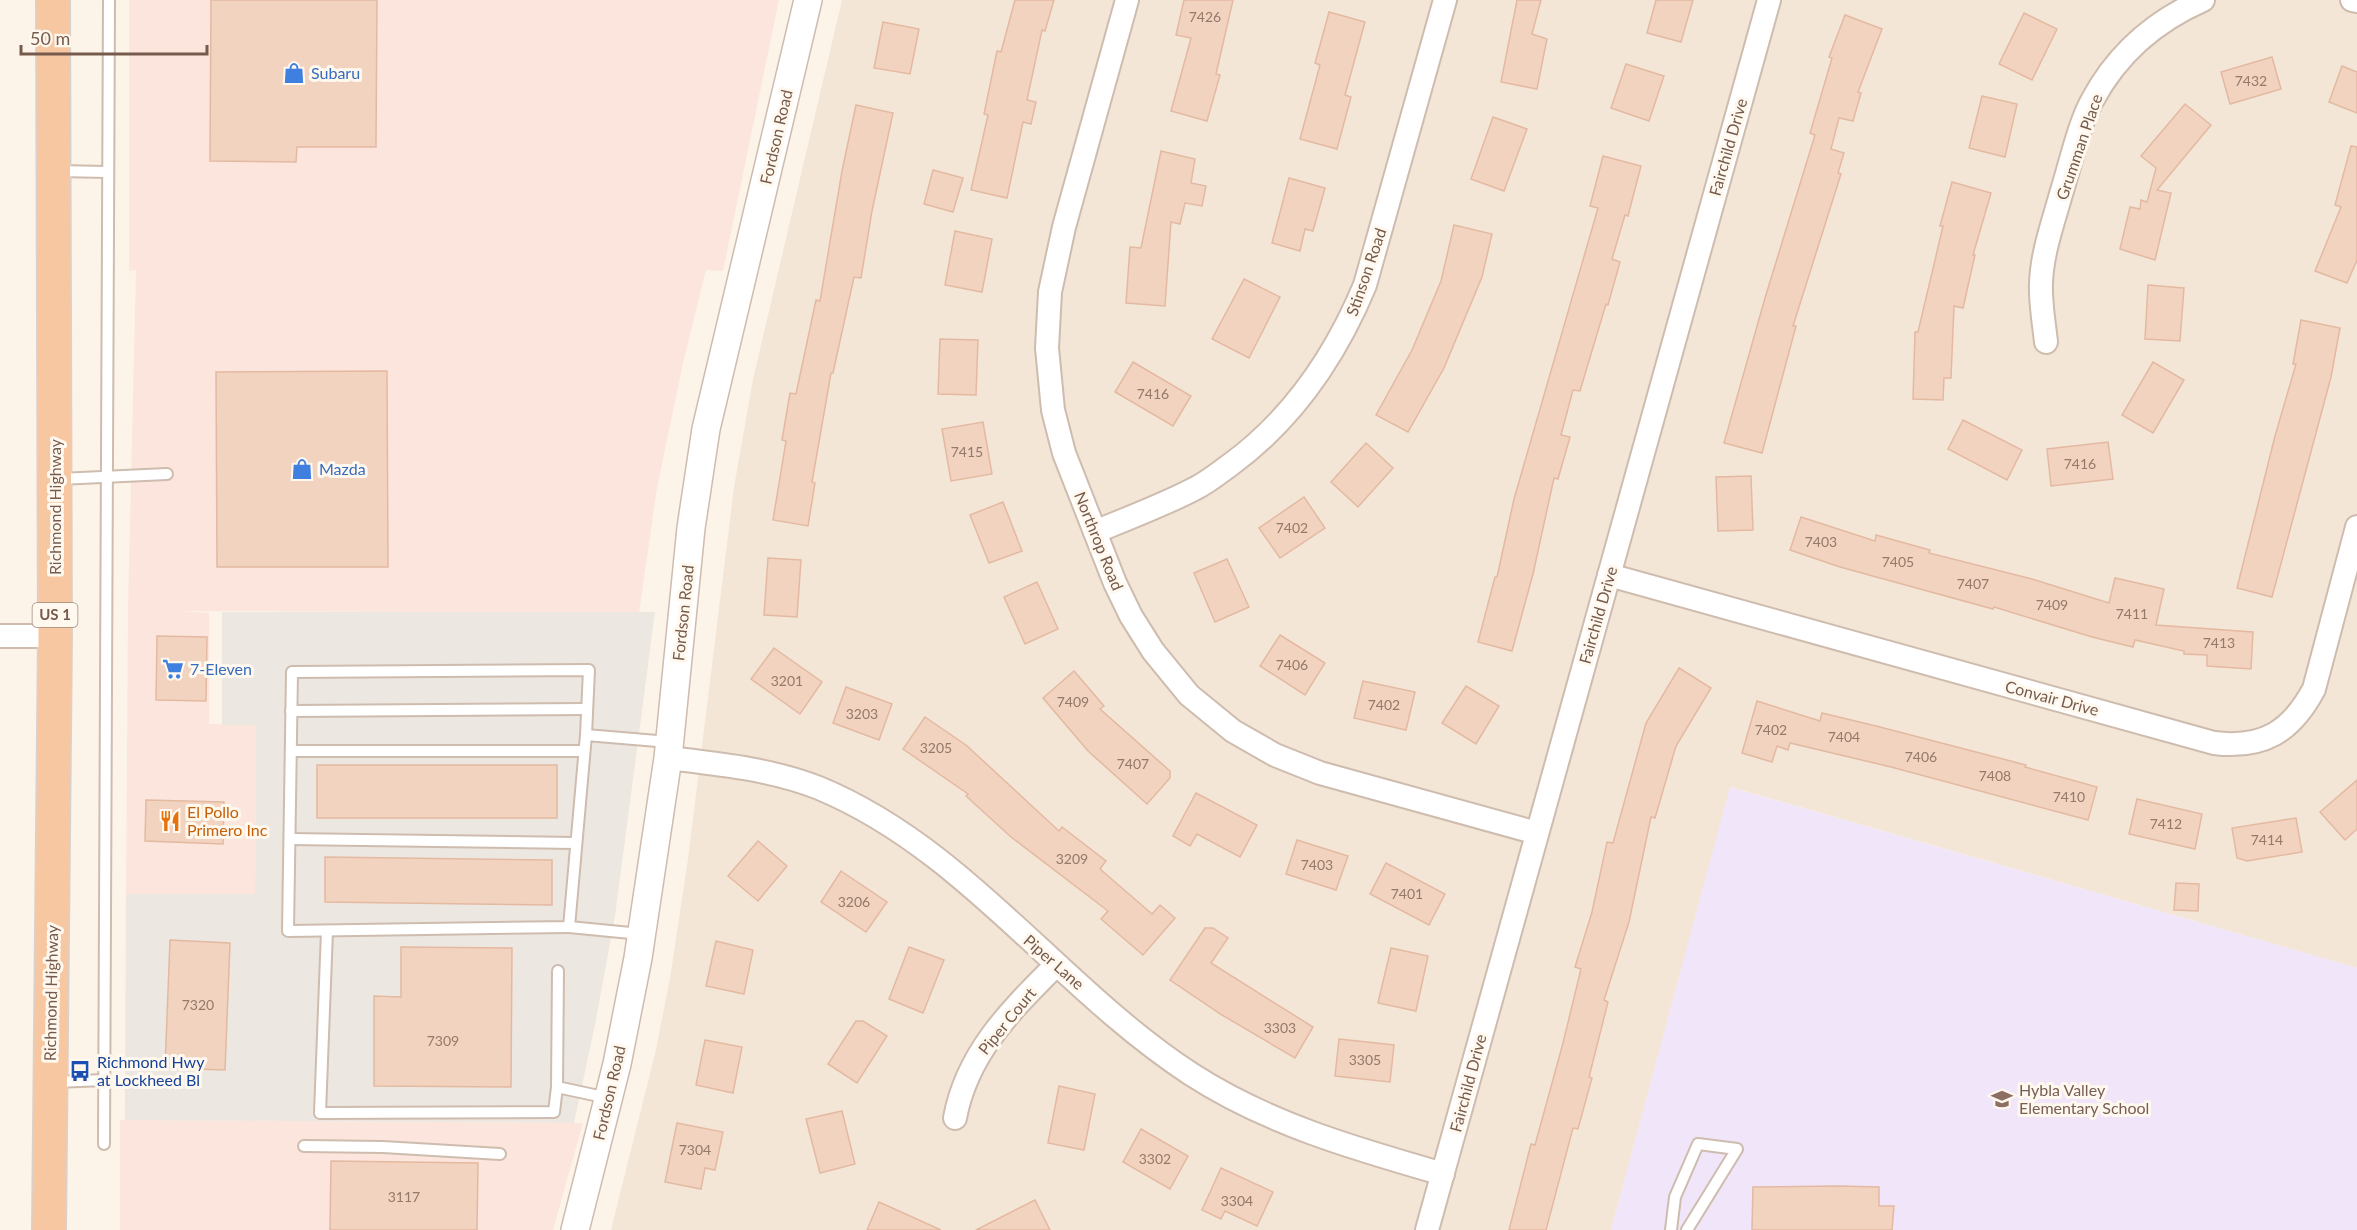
<svg xmlns="http://www.w3.org/2000/svg" width="2357" height="1230" font-family="Lato,sans-serif">
<style>
.residential{fill:#f4e6d7}
.commercial{fill:#fce5dc}
.industrial{fill:#ede7e1}
.education{fill:#f1e5f9}
.building{fill:#f1d3c0;stroke:#e4b9a1;stroke-width:1.5}
.lines{fill:none;stroke-linecap:round;stroke-linejoin:round}
.service-casing{stroke:#cebcae;stroke-width:14}
.minor-casing{stroke:#cebcae;stroke-width:26}
.tertiary-casing{stroke:#cebcae;stroke-width:30}
.trunk-casing{stroke:#d9d1cd;stroke-width:36}
.service{stroke:#fff;stroke-width:10}
.minor{stroke:#fff;stroke-width:22}
.tertiary{stroke:#fff;stroke-width:27}
.trunk{stroke:#f7c7a1;stroke-width:33}
.labels{text-anchor:middle;stroke-width:6;stroke-linejoin:round;paint-order:stroke}
.number-label{font-size:14px;fill:#957969}
.shield{fill:#fff8ef;stroke:#9f8a7d;stroke-width:1.5}
.shield-label{font-size:15px;font-weight:bold;fill:#765b4c}
.shop-label{font-size:16px;fill:#366cbe;stroke:#fff8ef;text-anchor:start}
.street-label{font-size:16px;fill:#765b4c;stroke:#fff8ef}
.food-label{font-size:16px;fill:#c56008;stroke:#fff8ef;text-anchor:start}
.transit-label{font-size:16px;fill:#164399;stroke:#fff8ef;text-anchor:start}
.education-label{font-size:16px;fill:#785e54;stroke:#fff8ef;text-anchor:start}
</style>
<rect width="100%" height="100%" fill="#fcf4e8"/>
<path class="residential" d="M842,0H2357V968L1731,787L1611,1230H611L655,1054L670,978L688,859L734,487L753,379Z"/>
<g class="commercial">
<path d="M129,0H779L723,271L706,270L683,363L657,488L639,613L182,611L209,613V724L256,725L255,895L126,894L128,610L136,270L129,271Z"/>
<path d="M120,1120L583,1123L553,1230H120Z"/>
</g>
<path class="industrial" d="M222,612H655L615,916L596,1020L574,1123L125,1120L126,894H255L256,725H222Z"/>
<path class="education" d="M1730,787L2357,968V1230H1611Z"/>
<g class="building">
<path d="M211,0H377L376,147H297L296,162L210,161Z"/>
<path d="M1015,0H1054L1045,31L1042,30L1027,100L1036,102L1031,124L1023,122L1007,198L971,190L988,115L984,114L997,51L1001,52Z"/>
<path d="M1184,0H1233L1216,74L1220,75L1207,121L1171,111L1191,38L1176,35Z"/>
<path d="M1517,0H1541L1532,34L1547,39L1537,89L1501,82Z"/>
<path d="M1656,0H1693L1681,42L1647,33Z"/>
<path d="M1329,12L1365,22L1345,95L1351,97L1337,149L1300,139L1320,65L1315,63Z"/>
<path d="M2024,13L2057,29L2032,80L1999,64Z"/>
<path d="M1845,15L1882,29L1858,92L1861,93L1853,121L1839,118L1831,149L1844,153L1838,173L1841,174L1793,326H1796L1762,453L1724,443L1765,298L1815,135L1810,133L1832,58L1829,57Z"/>
<path d="M883,22L919,29L910,74L874,68Z"/>
<path d="M2272,57L2281,89L2230,104L2221,72Z"/>
<path d="M1626,64L1664,76L1649,121L1611,108Z"/>
<path d="M2342,66L2357,72V113L2329,102Z"/>
<path d="M1982,96L2017,104L2005,157L1969,148Z"/>
<path d="M2185,104L2211,125L2157,190L2171,193L2155,260L2120,249L2130,207L2140,209L2141,200L2147,202L2156,168L2141,156Z"/>
<path d="M856,105L893,113L872,211L861,278L854,277L833,373H831L812,482L815,483L808,526L773,520L786,441L782,440L790,393L796,394L816,300L820,301L842,171Z"/>
<path d="M1493,117L1527,129L1504,191L1471,179Z"/>
<path d="M2351,146L2357,147V260L2347,283L2315,271L2341,207L2335,205Z"/>
<path d="M1161,151L1195,159L1191,183L1206,186L1202,206L1185,203L1180,224L1171,222L1165,306L1126,303L1130,247L1141,248Z"/>
<path d="M1603,156L1641,166L1628,216L1625,215L1612,259L1620,262L1608,305L1606,304L1580,391L1573,390L1561,435L1570,437L1558,479L1554,478L1533,574L1512,651L1478,642L1495,577H1497L1514,499L1598,208L1590,206Z"/>
<path d="M933,170L963,178L953,212L924,204Z"/>
<path d="M1289,178L1325,188L1313,231L1305,229L1300,251L1272,243Z"/>
<path d="M1952,182L1991,193L1973,255H1975L1963,308L1954,306L1951,378H1944L1943,400L1913,399L1915,332H1918L1943,226H1940Z"/>
<path d="M1454,225L1492,234L1482,277L1444,368L1408,432L1376,415L1412,350L1441,281Z"/>
<path d="M955,231L992,239L982,292L945,285Z"/>
<path d="M1244,279L1280,297L1249,358L1212,339Z"/>
<path d="M2148,285L2184,288L2180,341L2145,339Z"/>
<path d="M2301,320L2340,328L2331,377L2272,597L2237,588L2275,436L2296,364H2293Z"/>
<path d="M940,339L978,340L976,395L938,394Z"/>
<path d="M1133,362L1191,396L1173,426L1115,392Z"/>
<path d="M2153,362L2184,380L2153,433L2122,415Z"/>
<path d="M387,371L388,567H217L216,372Z"/>
<path d="M1963,420L2022,450L2007,480L1948,449Z"/>
<path d="M983,422L992,474L951,481L942,429Z"/>
<path d="M2108,442L2113,479L2051,486L2047,449Z"/>
<path d="M1366,443L1393,468L1358,507L1331,482Z"/>
<path d="M1751,476L1753,530L1718,531L1716,477Z"/>
<path d="M1304,497L1325,528L1280,558L1259,528Z"/>
<path d="M1003,502L1022,551L989,563L970,515Z"/>
<path d="M1801,517L1875,541L1876,535L1930,550L1929,553L2032,579L2109,603L2115,578L2164,589L2156,625L2253,632L2251,669L2207,666V655L2184,654V651L2135,640L2133,647L2092,637L1994,607L1993,609L1840,567L1790,550Z"/>
<path d="M768,558L801,560L797,617L764,615Z"/>
<path d="M1227,559L1249,607L1215,622L1194,573Z"/>
<path d="M1037,582L1058,629L1025,644L1004,597Z"/>
<path d="M1280,635L1325,663L1305,695L1260,666Z"/>
<path d="M157,636L207,637L206,701L156,700Z"/>
<path d="M774,648L822,682L800,714L751,679Z"/>
<path d="M1679,668L1711,688L1676,746L1655,818L1651,817L1629,922L1604,1000L1608,1002L1589,1077L1592,1078L1578,1129L1573,1128L1546,1230H1509L1531,1144L1535,1145L1563,1043L1581,969L1575,967L1592,912L1607,842L1613,843L1646,723Z"/>
<path d="M1074,671L1104,706L1100,709L1170,771V778L1147,804L1088,751L1043,698Z"/>
<path d="M1363,681L1415,692L1406,730L1354,718Z"/>
<path d="M1466,686L1499,706L1476,744L1442,723Z"/>
<path d="M846,687L892,704L879,740L833,723Z"/>
<path d="M1757,701L1820,721L1822,713L1880,727L2026,765L2025,767L2097,787L2088,820L1891,767L1790,743L1788,750L1777,746L1772,762L1742,753Z"/>
<path d="M925,717L966,745L1059,831L1062,827L1106,861L1100,869L1152,914L1160,905L1175,918L1143,955L1101,919L1108,911L1011,837L966,796L968,794L903,749Z"/>
<rect x="317" y="765" width="240" height="53"/>
<path d="M2357,780V829L2345,840L2320,812Z"/>
<path d="M1196,793L1257,825L1240,857L1197,834L1190,846L1173,836Z"/>
<path d="M2137,799L2202,814L2195,849L2129,834Z"/>
<path d="M146,800L224,802L223,844L145,841Z"/>
<path d="M2296,818L2302,852L2247,861L2237,858L2232,828Z"/>
<path d="M1297,840L1348,856L1336,890L1286,874Z"/>
<path d="M758,841L787,866L758,901L728,876Z"/>
<path d="M325,857L552,860V905L325,902Z"/>
<path d="M1386,863L1445,894L1429,925L1370,894Z"/>
<path d="M841,871L887,902L866,932L821,902Z"/>
<path d="M2176,883L2199,884L2198,911L2174,910Z"/>
<path d="M1205,928H1213L1228,938L1211,963L1313,1027L1295,1058L1222,1015L1170,980Z"/>
<path d="M170,940L230,943L225,1070L165,1068Z"/>
<path d="M716,941L753,950L744,994L706,986Z"/>
<path d="M401,947L512,948L511,1087L374,1086V996L401,997Z"/>
<path d="M909,947L944,960L923,1013L889,999Z"/>
<path d="M1391,948L1428,956L1416,1011L1378,1003Z"/>
<path d="M856,1021H863L887,1036L857,1083L828,1064Z"/>
<path d="M1339,1039L1394,1045L1390,1082L1335,1076Z"/>
<path d="M705,1040L742,1047L733,1093L696,1085Z"/>
<path d="M1059,1086L1095,1094L1084,1150L1048,1143Z"/>
<path d="M842,1111L855,1164L820,1173L806,1119Z"/>
<path d="M677,1123L723,1132L715,1170L705,1168L701,1189L665,1182Z"/>
<path d="M1141,1129L1188,1156L1170,1189L1123,1162Z"/>
<path d="M331,1161L478,1163L477,1230H330Z"/>
<path d="M1221,1168L1273,1192L1257,1226L1225,1211L1221,1219L1202,1210Z"/>
<path d="M1838,1186L1879,1187V1206H1894L1892,1230H1752L1753,1187Z"/>
<path d="M1035,1200L1050,1230H976Z"/>
<path d="M879,1202L941,1230H867Z"/>
</g>
<g class="lines">
<defs>
<g id="service">
<path d="M57,171L108,172"/>
<path d="M59,479L167,474"/>
<path d="M291,711L587,709"/>
<path d="M586,735L589,670L292,672L288,931L569,927L586,735L669,742"/>
<path d="M291,751H584"/>
<path d="M290,839L576,843"/>
<path d="M569,927L641,934"/>
<path d="M327,931L320,1113L554,1112L557,1087L608,1098"/>
<path d="M54,1082L105,1080"/>
<path d="M557,1087L558,971"/>
<path d="M104,1144L109,0"/>
<path d="M304,1146L383,1147L500,1154"/>
<path d="M1671,1230L1675,1197L1698,1144L1737,1149L1687,1230"/>
</g>
<g id="minor">
<path d="M1127,0L1064,227L1050,292L1047,348L1053,410L1064,453L1115,583L1131,616L1153,651L1189,695L1233,731L1275,755L1320,773L1537,833"/>
<path d="M2352,0L2357,1"/>
<path d="M2046,342C2044,323 2040,302 2041,283C2042,253 2053,223 2061,194C2070,166 2079,123 2093,99C2118,53 2155,21 2203,0"/>
<path d="M1095,532C1128,518 1164,505 1196,488C1208,482 1219,473 1230,465C1293,419 1335,357 1365,285L1445,0"/>
<path d="M1609,575L2214,743C2263,749 2291,732 2314,689L2357,527"/>
<path d="M0,636H55"/>
<path d="M668,758C718,764 771,769 819,788C966,849 1059,988 1191,1074C1268,1124 1356,1149 1443,1174"/>
<path d="M955,1118C967,1053 1011,1010 1056,965"/>
<path d="M1427,1230L1769,0"/>
</g>
<path id="tertiary" d="M575,1230L617,1064L638,958L668,758L691,528L706,429L808,0"/>
<path id="trunk" d="M49,1230L55,636L53,0"/>
</defs>
<use href="#service" class="service-casing"/>
<use href="#minor" class="minor-casing"/>
<use href="#tertiary" class="tertiary-casing"/>
<use href="#trunk" class="trunk-casing"/>
<use href="#service" class="service"/>
<use href="#minor" class="minor"/>
<use href="#tertiary" class="tertiary"/>
<use href="#trunk" class="trunk"/>
</g>
<defs>
<symbol id="shop-bare" viewBox="-9 -9 18 18"><path d="M-5-2.5h2.3a2.7 3.5 0 0 1 5.4 0H5L5.5 6h-11ZM-1.5-2.5h3a1.5 2.3 0 0 0-3 0Z" fill="#3f7fe0" stroke="#fff8ef" stroke-width="2.5" paint-order="stroke"/></symbol>
<symbol id="supermarket-bare" viewBox="-9 -9 18 18"><path d="M-6-5.5h2.5l.6 2H6L4.5 2H-2.5L-4.4-4H-6ZM-1.5 3.2a1.3 1.3 0 1 0 .1 0ZM3 3.2a1.3 1.3 0 1 0 .1 0Z" fill="#3f7fe0" stroke="#fff8ef" stroke-width="2.5" paint-order="stroke"/></symbol>
<symbol id="restaurant-bare" viewBox="-9 -9 18 18"><path d="M-5-6h1v4h1v-4h1v4h1v-4h1v5L-1.5 .5V6h-2V.5L-5-1ZM5-6V6H3V1.5H1.5Q1.5-4 5-6Z" fill="#e8710a" stroke="#fff8ef" stroke-width="2.5" paint-order="stroke"/></symbol>
<symbol id="bus-bare" viewBox="-9 -9 18 18"><path d="M-5-6H5V4H4V6H2V4H-2V6H-4V4H-5ZM-3.5-4V0h7V-4ZM-3.5 1.2v1.5H-2V1.2ZM2 1.2v1.5H3.5V1.2Z" fill="#1a4fb4" stroke="#fff8ef" stroke-width="2.5" paint-order="stroke"/></symbol>
<symbol id="school-bare" viewBox="-9 -9 18 18"><path d="M0-5L7-2L0 1L-7-2ZM-4 1L0 2.5L4 1V4Q0 6-4 4Z" fill="#8d6e63" stroke="#fff8ef" stroke-width="2.5" paint-order="stroke"/></symbol>
</defs>
<g fill-rule="evenodd">
<use href="#shop-bare" x="279" y="58" width="30" height="30"/>
<use href="#shop-bare" x="287" y="454" width="30" height="30"/>
<use href="#supermarket-bare" x="158" y="654" width="30" height="30"/>
<use href="#restaurant-bare" x="155" y="806" width="30" height="30"/>
<use href="#bus-bare" x="65" y="1056" width="30" height="30"/>
<use href="#school-bare" x="1987" y="1084" width="30" height="30"/>
</g>
<g class="labels">
<g class="number-label">
<text x="1205" y="22">7426</text>
<text x="2251" y="86">7432</text>
<text x="1153" y="399">7416</text>
<text x="967" y="457">7415</text>
<text x="2080" y="469">7416</text>
<text x="1292" y="533">7402</text>
<text x="1821" y="547">7403</text>
<text x="1898" y="567">7405</text>
<text x="1973" y="589">7407</text>
<text x="2052" y="610">7409</text>
<text x="2132" y="619">7411</text>
<text x="2219" y="648">7413</text>
<text x="1292" y="670">7406</text>
<text x="787" y="686">3201</text>
<text x="1073" y="707">7409</text>
<text x="1384" y="710">7402</text>
<text x="862" y="719">3203</text>
<text x="1771" y="735">7402</text>
<text x="1844" y="742">7404</text>
<text x="936" y="753">3205</text>
<text x="1921" y="762">7406</text>
<text x="1133" y="769">7407</text>
<text x="1995" y="781">7408</text>
<text x="2069" y="802">7410</text>
<text x="2166" y="829">7412</text>
<text x="2267" y="845">7414</text>
<text x="1072" y="864">3209</text>
<text x="1317" y="870">7403</text>
<text x="1407" y="899">7401</text>
<text x="854" y="907">3206</text>
<text x="198" y="1010">7320</text>
<text x="1280" y="1033">3303</text>
<text x="443" y="1046">7309</text>
<text x="1365" y="1065">3305</text>
<text x="695" y="1155">7304</text>
<text x="1155" y="1164">3302</text>
<text x="404" y="1202">3117</text>
<text x="1237" y="1206">3304</text>
</g>
<rect class="shield" x="32.5" y="603" width="45" height="24" rx="4.5"/>
<g class="shield-label">
<text x="55" y="620">US 1</text>
</g>
<g class="shop-label">
<text x="311" y="79">Subaru</text>
<text x="319" y="475">Mazda</text>
<text x="190" y="675">7-Eleven</text>
</g>
<g class="street-label">
<text transform="translate(776 137) rotate(-77)" y="6">Fordson Road</text>
<text transform="translate(1728 147) rotate(-74)" y="6">Fairchild Drive</text>
<text transform="translate(2079 147) rotate(-71)" y="6">Grumman Place</text>
<text transform="translate(1366 272) rotate(-71)" y="6">Stinson Road</text>
<text transform="translate(55 507) rotate(-90)" y="6">Richmond Highway</text>
<text transform="translate(1099 541) rotate(68)" y="6">Northrop Road</text>
<text transform="translate(683 613) rotate(-84)" y="6">Fordson Road</text>
<text transform="translate(1598 615) rotate(-74)" y="6">Fairchild Drive</text>
<text transform="translate(2052 698) rotate(15)" y="6">Convair Drive</text>
<text transform="translate(1054 962) rotate(41)" y="6">Piper Lane</text>
<text transform="translate(51 993) rotate(-89)" y="6">Richmond Highway</text>
<text transform="translate(1007 1021) rotate(-51)" y="6">Piper Court</text>
<text transform="translate(1468 1083) rotate(-75)" y="6">Fairchild Drive</text>
<text transform="translate(609 1093) rotate(-77)" y="6">Fordson Road</text>
</g>
<g class="food-label">
<text x="187" y="818">El Pollo<tspan x="187" dy="18">Primero Inc</tspan></text>
</g>
<g class="transit-label">
<text x="97" y="1068">Richmond Hwy<tspan x="97" dy="18">at Lockheed Bl</tspan></text>
</g>
<g class="education-label">
<text x="2019" y="1096">Hybla Valley<tspan x="2019" dy="18">Elementary School</tspan></text>
</g>
</g>
<path d="M21 45v9h186v-9" fill="none" stroke="#765b4c" stroke-width="3"/>
<text x="30" y="45" font-size="18" fill="#765b4c" stroke="#fff8ef" stroke-width="4.5" paint-order="stroke">50 m</text>
</svg>
